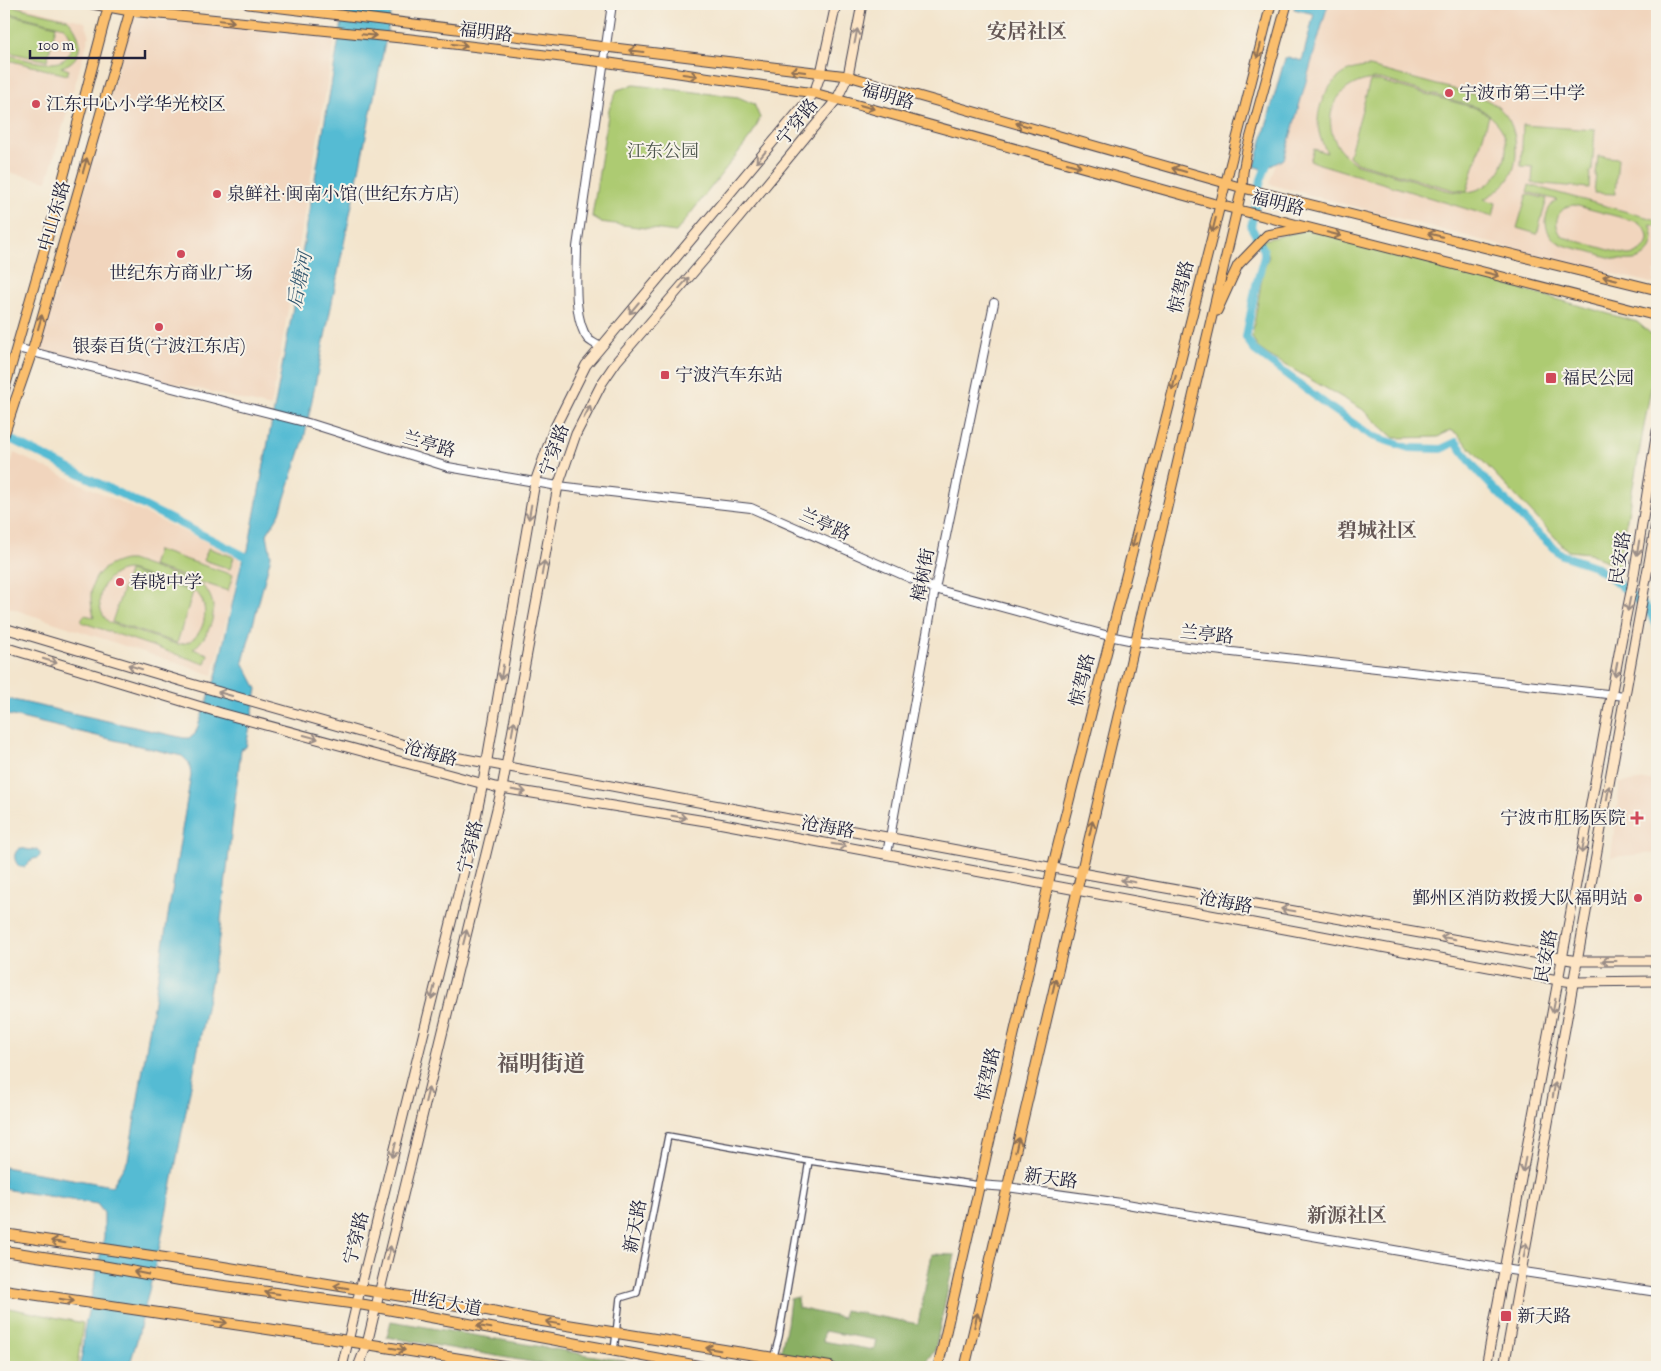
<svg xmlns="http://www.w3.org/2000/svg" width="1661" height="1371" font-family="'Sorts Mill Goudy','Noto Serif SC',serif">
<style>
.built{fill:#f1d5bd}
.green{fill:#adcb72;stroke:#687656;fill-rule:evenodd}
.forest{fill:#8aaf64;stroke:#566850;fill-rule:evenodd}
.water{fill:#55bbd3;stroke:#3c6e87}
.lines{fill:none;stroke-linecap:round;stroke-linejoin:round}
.canal{stroke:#55bbd3;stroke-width:8}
.minor-casing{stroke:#413f51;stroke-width:8}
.tertiary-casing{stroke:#413f51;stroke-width:10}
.secondary-casing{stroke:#413f51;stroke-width:11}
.primary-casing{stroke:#413f51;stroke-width:11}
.trunk-casing{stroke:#413f51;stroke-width:12}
.minor{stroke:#fff;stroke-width:5.5}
.tertiary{stroke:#fff;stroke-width:8}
.secondary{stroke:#fde5c5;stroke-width:9}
.primary{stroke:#fabe6d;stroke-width:9}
.trunk{stroke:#fabe6d;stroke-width:10}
.secondary-bridge-casing{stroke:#413f51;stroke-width:11;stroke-linecap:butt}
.primary-bridge-casing{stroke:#413f51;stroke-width:11;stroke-linecap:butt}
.secondary-bridge{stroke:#fde5c5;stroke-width:9}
.primary-bridge{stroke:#fabe6d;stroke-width:9}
.oneway{stroke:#8e7054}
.oneway2{stroke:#9a8d87}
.poi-dot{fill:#d1495b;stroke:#f7f3e8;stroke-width:2}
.labels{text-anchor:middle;stroke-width:4;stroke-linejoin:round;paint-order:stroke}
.street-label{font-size:18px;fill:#22223b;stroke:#f7f3e8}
.poi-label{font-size:18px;fill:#22223b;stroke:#f7f3e8;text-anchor:start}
.park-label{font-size:18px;fill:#4c554c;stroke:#f7f3e8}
.water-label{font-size:19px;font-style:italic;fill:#345870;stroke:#f7f3e8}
.quarter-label{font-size:20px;font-weight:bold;fill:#655856;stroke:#f7f3e8}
.district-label{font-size:22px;font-weight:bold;fill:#655856;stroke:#f7f3e8}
</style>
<rect width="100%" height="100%" fill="#f7f3e8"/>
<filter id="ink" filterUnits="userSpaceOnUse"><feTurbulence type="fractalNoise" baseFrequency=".02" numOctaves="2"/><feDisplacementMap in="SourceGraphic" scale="10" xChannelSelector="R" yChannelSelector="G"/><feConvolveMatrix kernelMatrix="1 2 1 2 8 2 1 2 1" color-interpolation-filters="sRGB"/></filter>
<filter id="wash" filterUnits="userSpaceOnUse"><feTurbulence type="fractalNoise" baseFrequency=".0096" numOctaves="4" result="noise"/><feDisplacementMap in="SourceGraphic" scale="20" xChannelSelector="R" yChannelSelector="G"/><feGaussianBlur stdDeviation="1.12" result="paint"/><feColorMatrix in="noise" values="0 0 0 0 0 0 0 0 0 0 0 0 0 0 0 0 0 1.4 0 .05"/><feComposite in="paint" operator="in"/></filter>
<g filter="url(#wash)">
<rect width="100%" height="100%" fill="#f3e5cd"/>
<g class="built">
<path d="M4,4H16L85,22L89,36L47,181L4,171Z"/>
<path d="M1329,4H1657V271H1654V284L1507,247L1269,184Z"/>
<path d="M132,17L335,38L271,407L40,350Z"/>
<path d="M14,453L241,558L213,675L4,606V491Z"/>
<path d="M1657,779V853L1611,857L1620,783Z"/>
</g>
<g class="green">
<path d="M4,4L67,19C83,34 86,60 61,67L69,70L67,75L4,59V54C21,57 61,74 70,52C74,42 70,34 64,27L4,12Z"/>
<path d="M8,14L56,26L47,61L4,51V32Z"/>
<path d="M1370,67C1393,73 1415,79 1437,85C1478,95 1516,100 1516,152C1516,176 1504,188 1484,199L1496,203L1493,217L1310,161L1314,149L1327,153C1324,146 1320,139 1319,132C1314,108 1328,79 1351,70C1357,68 1364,67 1370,67ZM1374,79H1381L1479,108C1495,118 1508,131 1506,151C1504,175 1484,194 1460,192C1449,192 1437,187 1426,184C1403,177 1380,170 1356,164C1316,138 1324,84 1374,79Z"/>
<path d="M1370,81H1380L1479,109L1489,116L1467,191L1454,190L1356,162L1349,156Z"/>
<path d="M634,85L738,97L754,104L760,118L752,135L676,232L600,222L592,217L609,109L617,90Z"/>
<path d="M1523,125L1595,130L1592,171L1590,172L1589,188L1532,183L1533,167L1521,166Z"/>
<path d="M1598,156L1618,158L1615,194L1594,193Z"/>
<path d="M1529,185L1657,220V226L1650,225C1653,230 1654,237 1652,243C1645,273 1606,256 1588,251C1578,249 1566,247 1558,242C1542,233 1542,210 1557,200L1527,192ZM1574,205L1638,222C1656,234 1648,255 1627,255L1563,237C1551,225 1557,207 1574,205Z"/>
<path d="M1527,194L1547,199L1537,234L1517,228Z"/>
<path d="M1310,229L1637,322L1657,339V355L1618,568L1590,553L1568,551L1456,433L1450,430L1438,437L1394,438L1362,409L1268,355L1258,348L1252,337L1263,271L1269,256L1263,240Z"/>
<path d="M208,548L234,557L230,569L204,560Z"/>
<path d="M157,550L233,575L228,591L152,566Z"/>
<path d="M125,560H131L200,584C223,601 213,634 193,649L208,654L205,664L81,622L84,615L94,617C86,588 93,567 125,560ZM129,570L197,593C214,610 201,647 176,644L110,623C89,607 102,570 129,570Z"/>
<path d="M129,571L193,592L177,643L112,622Z"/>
<path d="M4,1307L83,1323L77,1367H4Z"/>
</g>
<g class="forest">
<path d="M932,1254L955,1255L935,1350L923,1365L919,1367H880L872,1362L871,1367H851L780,1354L787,1324L790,1299L798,1297V1308L843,1318L844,1310L918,1324ZM824,1331L876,1340L874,1350L823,1341Z"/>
<path d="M391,1321L659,1367H560L387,1337Z"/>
</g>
<g class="water">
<path d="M345,4H393L304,439L280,513L267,534L271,556L243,662L257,689L246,747L241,749L218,946L160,1245L137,1340L129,1367H79L82,1355L84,1331L104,1237V1213L97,1204L4,1189V1167L112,1186L128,1160L191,775L189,763L182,756L4,714V698L184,738H190L195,734L216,677L241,565L248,550L290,324Z"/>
<path d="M1295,4H1328L1284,159L1263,170L1255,166L1283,65L1285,59L1288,57L1302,61L1314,14L1294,9Z"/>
<path d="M20,848L30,850L37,849L40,853V856L38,858L33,859L25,867H20C14,862 12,853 20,848Z"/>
</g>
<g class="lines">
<g class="canal">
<path d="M1269,159L1261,180L1251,227L1264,250V257L1256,285L1246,337L1254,350L1331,408L1372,436L1409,448L1441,449L1456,442L1479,473L1534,530L1562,555L1594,566L1614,580L1648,609L1657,627"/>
<path d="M4,436L253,560"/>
</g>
</g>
</g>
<g filter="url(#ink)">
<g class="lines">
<defs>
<g id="minor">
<path d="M614,1351L620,1298L637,1293L668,1136L809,1161L979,1185"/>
<path d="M771,1367L779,1337L809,1161"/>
</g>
<g id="tertiary">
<path d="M601,347C597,345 591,342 588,339C572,318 577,272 577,247L612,4"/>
<path d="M17,348L312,424L448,467L558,486L751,508L935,589L1109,636L1134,641L1625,696"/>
<path d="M887,854L935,589L994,303"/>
<path d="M979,1185L1007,1187L1121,1203L1504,1269L1657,1292"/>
</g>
<g id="secondary">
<path d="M1632,587L1657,431"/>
<path d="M4,628L181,681L433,753L1081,873L1577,961H1657"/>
<path d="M4,647L221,713L495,787L718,823L1558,980L1574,982L1657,981"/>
<path d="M342,1367L360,1290L468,854L483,783L535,482L554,429L586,365L814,93L821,73L836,4"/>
<path d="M358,1367L367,1344L379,1294L502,788L558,486L576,434L602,383L617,361L709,254L837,99L848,76L862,4"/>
<path d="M1486,1367L1625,621"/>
<path d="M1504,1367L1657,518"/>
</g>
<g id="primary">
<path d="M92,4L130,11L411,39L603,62L814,93L1219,205L1657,316"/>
<path d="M248,4L848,76L1243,188L1657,290"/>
<path d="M1217,311L1238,265L1263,239L1267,235L1306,228"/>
<path d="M4,391L44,251L109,4"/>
<path d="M15,401L32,352L132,4"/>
<path d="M938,1367L1052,868L1271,4"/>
<path d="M965,1367L1242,188L1243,172L1247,150L1287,4"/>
</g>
<g id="trunk">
<path d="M4,1234L205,1264L482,1309L536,1320L830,1367"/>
<path d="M4,1251L102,1266L180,1280L365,1305L704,1367"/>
<path d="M4,1290L348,1341L510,1367"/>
</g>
</defs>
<use href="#minor" class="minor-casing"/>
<use href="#tertiary" class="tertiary-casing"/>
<use href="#secondary" class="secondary-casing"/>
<use href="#primary" class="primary-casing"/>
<use href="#trunk" class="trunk-casing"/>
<use href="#minor" class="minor"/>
<use href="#tertiary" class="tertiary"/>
<use href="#secondary" class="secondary"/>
<use href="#primary" class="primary"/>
<use href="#trunk" class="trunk"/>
<defs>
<path id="secondary-bridge" d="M1625,621L1632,587"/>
<path id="primary-bridge" d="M4,435L15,401"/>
</defs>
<use href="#secondary-bridge" class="secondary-bridge-casing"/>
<use href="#primary-bridge" class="primary-bridge-casing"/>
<use href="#secondary-bridge" class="secondary-bridge"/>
<use href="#primary-bridge" class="primary-bridge"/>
</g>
<defs><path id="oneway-shaft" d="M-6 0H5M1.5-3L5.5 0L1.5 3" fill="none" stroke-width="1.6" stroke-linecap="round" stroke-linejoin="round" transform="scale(1.25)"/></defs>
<g class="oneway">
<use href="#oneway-shaft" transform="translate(227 21) rotate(6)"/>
<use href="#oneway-shaft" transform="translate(369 35) rotate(6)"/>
<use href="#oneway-shaft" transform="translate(460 45) rotate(7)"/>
<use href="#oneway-shaft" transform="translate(636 51) rotate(-173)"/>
<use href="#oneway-shaft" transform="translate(1259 51) rotate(104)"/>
<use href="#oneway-shaft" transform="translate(798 71) rotate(-173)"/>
<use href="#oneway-shaft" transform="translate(690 75) rotate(8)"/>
<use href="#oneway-shaft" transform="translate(867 107) rotate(16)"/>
<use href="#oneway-shaft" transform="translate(1023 125) rotate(-164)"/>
<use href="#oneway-shaft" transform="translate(85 165) rotate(-74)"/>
<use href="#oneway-shaft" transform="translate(1074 165) rotate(16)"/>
<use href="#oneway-shaft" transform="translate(1179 170) rotate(-164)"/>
<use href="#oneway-shaft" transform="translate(1214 225) rotate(104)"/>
<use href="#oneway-shaft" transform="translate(1334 234) rotate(14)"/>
<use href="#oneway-shaft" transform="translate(1435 235) rotate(-166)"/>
<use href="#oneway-shaft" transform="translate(1492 274) rotate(14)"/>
<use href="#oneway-shaft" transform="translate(1610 278) rotate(-166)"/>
<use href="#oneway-shaft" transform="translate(40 322) rotate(-74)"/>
<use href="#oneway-shaft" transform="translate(1174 383) rotate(104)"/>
<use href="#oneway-shaft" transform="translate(1134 540) rotate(104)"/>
<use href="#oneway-shaft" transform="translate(1091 828) rotate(-77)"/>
<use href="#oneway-shaft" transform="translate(1054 986) rotate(-77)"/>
<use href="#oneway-shaft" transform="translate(1017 1145) rotate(-77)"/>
<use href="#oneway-shaft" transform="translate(58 1242) rotate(-171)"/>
<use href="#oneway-shaft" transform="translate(141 1273) rotate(-169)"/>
<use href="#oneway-shaft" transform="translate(341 1287) rotate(-170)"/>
<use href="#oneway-shaft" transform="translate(272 1293) rotate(-172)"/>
<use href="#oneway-shaft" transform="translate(67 1300) rotate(9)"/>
<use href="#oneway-shaft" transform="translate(976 1320) rotate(-77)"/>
<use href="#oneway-shaft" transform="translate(220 1322) rotate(8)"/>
<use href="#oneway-shaft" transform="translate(553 1323) rotate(-171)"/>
<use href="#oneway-shaft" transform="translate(484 1327) rotate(-170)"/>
<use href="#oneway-shaft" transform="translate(398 1349) rotate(9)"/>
<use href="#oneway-shaft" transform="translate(713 1349) rotate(-171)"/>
</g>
<g class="oneway2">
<use href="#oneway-shaft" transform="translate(856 36) rotate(-79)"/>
<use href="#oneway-shaft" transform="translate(761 157) rotate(130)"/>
<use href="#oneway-shaft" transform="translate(684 283) rotate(-49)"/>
<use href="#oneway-shaft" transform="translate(634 308) rotate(130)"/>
<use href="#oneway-shaft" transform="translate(587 412) rotate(-62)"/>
<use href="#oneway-shaft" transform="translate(530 512) rotate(100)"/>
<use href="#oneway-shaft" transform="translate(1638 548) rotate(99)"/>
<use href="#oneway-shaft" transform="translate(543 568) rotate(-80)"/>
<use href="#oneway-shaft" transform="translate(1629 604) rotate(101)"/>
<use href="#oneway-shaft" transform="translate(50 661) rotate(17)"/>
<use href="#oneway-shaft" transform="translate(135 667) rotate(-163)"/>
<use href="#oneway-shaft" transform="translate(1616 669) rotate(101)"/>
<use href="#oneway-shaft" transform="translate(502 672) rotate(100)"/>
<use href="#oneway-shaft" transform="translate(225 694) rotate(-164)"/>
<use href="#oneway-shaft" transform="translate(513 728) rotate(-80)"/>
<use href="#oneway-shaft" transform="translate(311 737) rotate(15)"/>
<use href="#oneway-shaft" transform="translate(519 791) rotate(9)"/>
<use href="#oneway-shaft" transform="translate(1608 793) rotate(-80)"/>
<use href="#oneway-shaft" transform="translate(679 817) rotate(9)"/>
<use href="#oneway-shaft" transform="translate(839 845) rotate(10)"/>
<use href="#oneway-shaft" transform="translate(1583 846) rotate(101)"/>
<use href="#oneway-shaft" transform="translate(1128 881) rotate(-170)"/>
<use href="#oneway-shaft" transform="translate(1288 910) rotate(-170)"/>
<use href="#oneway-shaft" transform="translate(465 937) rotate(-76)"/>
<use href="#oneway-shaft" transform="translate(1448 938) rotate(-170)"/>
<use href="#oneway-shaft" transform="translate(1609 961) rotate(180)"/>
<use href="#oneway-shaft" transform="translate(433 992) rotate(104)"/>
<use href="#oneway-shaft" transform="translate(1554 1006) rotate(101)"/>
<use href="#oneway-shaft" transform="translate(1554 1090) rotate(-80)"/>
<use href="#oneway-shaft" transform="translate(427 1095) rotate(-76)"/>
<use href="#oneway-shaft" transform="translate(394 1150) rotate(104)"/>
<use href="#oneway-shaft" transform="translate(1524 1165) rotate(101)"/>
<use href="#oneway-shaft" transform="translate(1525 1250) rotate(-80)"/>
<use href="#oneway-shaft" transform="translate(389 1253) rotate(-76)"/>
</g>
</g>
<g class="poi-dot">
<circle cx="1449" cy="93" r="5"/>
<circle cx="36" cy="104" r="5"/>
<circle cx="217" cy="194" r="5"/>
<circle cx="181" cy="254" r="5"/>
<circle cx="159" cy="327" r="5"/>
<rect x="660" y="370" width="10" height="10" rx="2.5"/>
<rect x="1545" y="372" width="12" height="12" rx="2.5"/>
<circle cx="120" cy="582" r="5"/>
<path d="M1634.5 810.5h5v5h5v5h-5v5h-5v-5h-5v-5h5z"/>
<circle cx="1638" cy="898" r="5"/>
<rect x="1500" y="1310" width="12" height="12" rx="2.5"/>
</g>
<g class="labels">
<g class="street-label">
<text transform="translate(486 32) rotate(7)" y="6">福明路</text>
<text transform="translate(888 96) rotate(16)" y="6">福明路</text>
<text transform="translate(797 122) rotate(-51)" y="6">宁穿路</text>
<text transform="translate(1278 203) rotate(14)" y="6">福明路</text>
<text transform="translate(54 216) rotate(-74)" y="6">中山东路</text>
<text transform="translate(1181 287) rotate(-76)" y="6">惊驾路</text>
<text transform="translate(429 444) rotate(16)" y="6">兰亭路</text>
<text transform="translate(554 450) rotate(-70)" y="6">宁穿路</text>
<text transform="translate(825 524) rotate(24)" y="6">兰亭路</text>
<text transform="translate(1620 558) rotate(-81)" y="6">民安路</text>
<text transform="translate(923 575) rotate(-79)" y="6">樟树街</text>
<text transform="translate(1207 634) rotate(6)" y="6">兰亭路</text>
<text transform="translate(1082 680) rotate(-76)" y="6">惊驾路</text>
<text transform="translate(431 753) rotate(15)" y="6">沧海路</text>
<text transform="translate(828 827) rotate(10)" y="6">沧海路</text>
<text transform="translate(470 847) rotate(-76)" y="6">宁穿路</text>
<text transform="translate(1226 902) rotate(11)" y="6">沧海路</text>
<text transform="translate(1546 956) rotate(-79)" y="6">民安路</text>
<text transform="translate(988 1074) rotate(-77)" y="6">惊驾路</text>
<text transform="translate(1051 1178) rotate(8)" y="6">新天路</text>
<text transform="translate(635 1226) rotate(-79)" y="6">新天路</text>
<text transform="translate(356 1238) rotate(-76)" y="6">宁穿路</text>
<text transform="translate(446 1303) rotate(10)" y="6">世纪大道</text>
</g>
<g class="poi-label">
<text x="1459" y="99">宁波市第三中学</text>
<text x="46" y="110">江东中心小学华光校区</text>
<text x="227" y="200">泉鲜社·闽南小馆(世纪东方店)</text>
<text x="181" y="279" text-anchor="middle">世纪东方商业广场</text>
<text x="159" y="352" text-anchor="middle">银泰百货(宁波江东店)</text>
<text x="675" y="381">宁波汽车东站</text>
<text x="1562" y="384">福民公园</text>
<text x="130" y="588">春晓中学</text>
<text x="1626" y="824" text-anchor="end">宁波市肛肠医院</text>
<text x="1628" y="904" text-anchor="end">鄞州区消防救援大队福明站</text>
<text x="1517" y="1322">新天路</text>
</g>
<g class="park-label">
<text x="663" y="157">江东公园</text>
</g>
<g class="water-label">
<text transform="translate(299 280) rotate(-78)" y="7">后塘河</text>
</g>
<g class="quarter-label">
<text x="1027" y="38">安居社区</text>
<text x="1377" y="537">碧城社区</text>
<text x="1347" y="1222">新源社区</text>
</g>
<g class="district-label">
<text x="541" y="1071">福明街道</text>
</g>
</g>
<rect width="1661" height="1371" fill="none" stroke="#f7f3e8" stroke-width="20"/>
<path d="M30 50v8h115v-8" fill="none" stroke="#22223b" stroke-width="2.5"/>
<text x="38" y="50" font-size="15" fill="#22223b" stroke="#f7f3e8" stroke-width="4" paint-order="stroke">100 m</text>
</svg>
